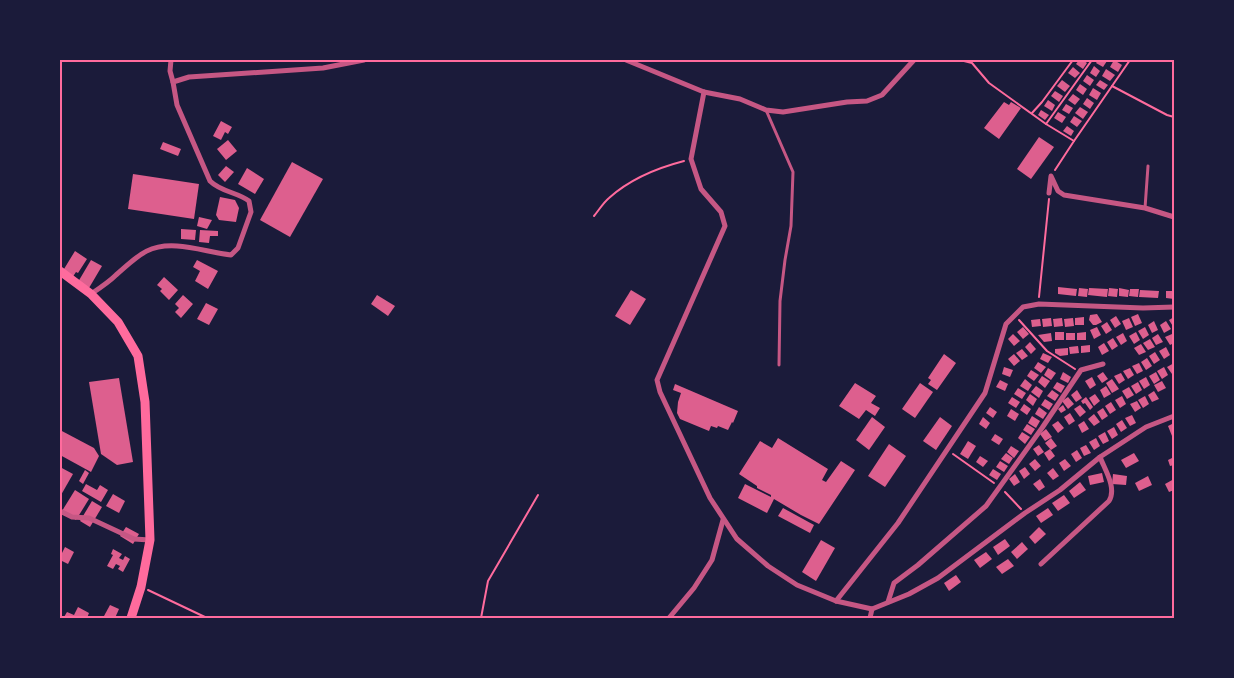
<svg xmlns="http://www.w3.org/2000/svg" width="1234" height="678" font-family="'PT Sans',sans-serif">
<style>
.building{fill:#dd5f8e}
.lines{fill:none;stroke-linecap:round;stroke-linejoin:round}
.path{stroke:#ff6b9d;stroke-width:2}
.service{stroke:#c65784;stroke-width:3}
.minor{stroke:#c65784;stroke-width:5}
.primary{stroke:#ff6b9d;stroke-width:9}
.neatline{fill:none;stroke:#ff6b9d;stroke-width:2}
</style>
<rect width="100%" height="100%" fill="#1b1b3a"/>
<g class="building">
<path d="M1079,60H1083L1087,63L1083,69L1076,64Z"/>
<path d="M1098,60L1107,61L1103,67L1096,63Z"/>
<path d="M1114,60L1122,65L1118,72L1110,67Z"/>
<path d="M1094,66L1100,71L1096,77L1090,73Z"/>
<path d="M1073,67L1080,73L1075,78L1068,73Z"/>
<path d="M1106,69L1115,75L1110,81L1102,76Z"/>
<path d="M1087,75L1094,80L1090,86L1083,81Z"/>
<path d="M1062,80L1070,86L1065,92L1057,86Z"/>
<path d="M1100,80L1108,85L1104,90L1096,85Z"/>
<path d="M1080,84L1087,89L1083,95L1076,90Z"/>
<path d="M1093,88L1101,93L1097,100L1089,95Z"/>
<path d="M1055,91L1063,96L1059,102L1051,96Z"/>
<path d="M1073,94L1080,99L1075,105L1068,100Z"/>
<path d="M1087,98L1094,103L1090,109L1083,104Z"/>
<path d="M1048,100L1055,105L1052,111L1044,106Z"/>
<path d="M1004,102L1009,105L1011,102L1021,108L999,139L984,128Z"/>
<path d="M1066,104L1073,108L1069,114L1062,110Z"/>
<path d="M1080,107L1088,112L1083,119L1075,113Z"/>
<path d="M1041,110L1049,115L1045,120L1038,115Z"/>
<path d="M1058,112L1066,117L1062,123L1054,118Z"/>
<path d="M1074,116L1082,121L1077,127L1070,122Z"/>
<path d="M221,121L232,127L228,134L225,132L221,140L213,136Z"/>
<path d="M1067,126L1074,131L1071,136L1063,131Z"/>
<path d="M1039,137L1054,147L1031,179L1017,169Z"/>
<path d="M228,140L237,151L226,160L217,149Z"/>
<path d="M163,142L181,149L178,156L160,149Z"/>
<path d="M292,162L323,179L290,237L260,220Z"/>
<path d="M226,166L234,172L225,182L218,175Z"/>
<path d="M247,168L264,179L255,194L238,184Z"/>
<path d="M133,174L199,184L194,219L128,209Z"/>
<path d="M220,197L235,200L239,208L236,222L219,220L216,215Z"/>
<path d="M199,217L212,220L207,229L197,226Z"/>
<path d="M181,229L196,230L195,240L181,239Z"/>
<path d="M200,230L218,231V236H210L209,243L199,242Z"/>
<path d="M75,251L87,259L78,273L76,272L72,278L64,269Z"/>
<path d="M91,260L102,266L89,288L78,282Z"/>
<path d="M197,260L218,271L208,289L195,281L200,271L193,267Z"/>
<path d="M164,277L178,290L169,300L160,291L162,289L157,285Z"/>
<path d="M1058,287L1077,289L1076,296L1058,294Z"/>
<path d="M1079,288L1088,289L1087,297L1078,296Z"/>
<path d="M1089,288L1108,289L1107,297L1088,295Z"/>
<path d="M1109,288L1118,289L1117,297L1108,296Z"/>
<path d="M1119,288L1129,290L1128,297L1119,296Z"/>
<path d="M1130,289H1139L1138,297L1129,296Z"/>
<path d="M631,290L646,299L630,325L615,316Z"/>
<path d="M1140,290L1159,291L1158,298L1139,297Z"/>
<path d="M1166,291H1174V299L1166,298Z"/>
<path d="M183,295L193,304L181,318L175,312L179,308L175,304Z"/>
<path d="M377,295L395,306L388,316L371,304Z"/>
<path d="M206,303L218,309L209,325L197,319Z"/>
<path d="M1097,314L1102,322L1096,325H1093L1089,320L1090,315Z"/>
<path d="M1138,314L1142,323L1135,326L1131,317Z"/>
<path d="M1116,316L1121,324L1115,328L1110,320Z"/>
<path d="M1084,317V325H1075V318Z"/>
<path d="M1174,317V328L1169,320Z"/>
<path d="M1051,318L1052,326L1043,327L1042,319Z"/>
<path d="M1062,318L1063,326L1054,327L1053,319Z"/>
<path d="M1073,318L1074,326L1065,327L1064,319Z"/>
<path d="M1129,318L1133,327L1126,330L1122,321Z"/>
<path d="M1040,319L1041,326L1032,327L1031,320Z"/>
<path d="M1154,321L1158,330L1152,333L1148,325Z"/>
<path d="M1166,321L1171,329L1164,333L1160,325Z"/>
<path d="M1107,322L1112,330L1106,334L1101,326Z"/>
<path d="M1023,327L1029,334L1023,339L1017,332Z"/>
<path d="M1097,327L1101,335L1094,339L1090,330Z"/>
<path d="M1145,327L1149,335L1143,339L1138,331Z"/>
<rect x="1055" y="332" width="9" height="8"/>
<path d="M1086,332V340H1077V333Z"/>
<path d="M1136,332L1140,340L1134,344L1129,336Z"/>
<path d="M1051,333L1052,341L1044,342L1038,335Z"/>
<rect x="1066" y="333" width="9" height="7"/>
<path d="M1123,333L1127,341L1121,345L1116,337Z"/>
<path d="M1013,334L1020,341L1014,346L1008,339Z"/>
<path d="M1158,334L1163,342L1156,345L1152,338Z"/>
<path d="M1172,334L1174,343L1170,345L1165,337Z"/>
<path d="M1113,338L1118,346L1112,350L1107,342Z"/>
<path d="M1150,339L1155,347L1148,350L1143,343Z"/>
<path d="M1030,342L1036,349L1031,354L1025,347Z"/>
<path d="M1104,343L1109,351L1102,355L1098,347Z"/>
<path d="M1141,344L1146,352L1139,355L1134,348Z"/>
<path d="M1090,345V352L1081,353V346Z"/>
<path d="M1078,346L1079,353L1070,354L1069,347Z"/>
<path d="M1166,347L1170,355L1164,359L1159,351Z"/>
<path d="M1068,348V355L1060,356L1055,353V349Z"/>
<path d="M1022,349L1028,356L1022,360L1016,353Z"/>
<path d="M1155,352L1160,360L1154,364L1149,356Z"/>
<path d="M1043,353L1052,357L1048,363L1040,359Z"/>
<path d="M944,354L956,363L937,390L928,384L931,380L928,378Z"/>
<path d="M1014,354L1020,361L1014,366L1008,359Z"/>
<path d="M1147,358L1152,366L1146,370L1141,362Z"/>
<path d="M1038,362L1046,367L1041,373L1034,368Z"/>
<path d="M1139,363L1143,371L1137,374L1132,366Z"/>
<path d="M1174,363V373L1172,374L1167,367Z"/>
<path d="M1004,367L1013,370L1010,377L1002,374Z"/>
<path d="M1164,367L1168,375L1162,379L1157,371Z"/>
<path d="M1048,368L1056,373L1051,380L1044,375Z"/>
<path d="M1130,368L1134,375L1128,379L1123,371Z"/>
<path d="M1031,370L1039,375L1034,381L1027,376Z"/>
<path d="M1063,372L1071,377L1068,383L1060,379Z"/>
<path d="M1103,372L1108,379L1102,383L1097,376Z"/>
<path d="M1156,372L1160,380L1154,384L1149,376Z"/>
<path d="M1121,373L1125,380L1119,384L1114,376Z"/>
<path d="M1042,376L1050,381L1045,388L1038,382Z"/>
<path d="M1092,377L1096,385L1090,389L1085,381Z"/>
<path d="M1146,377L1150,385L1144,389L1139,381Z"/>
<path d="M119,378L133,462L117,465L101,454L89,382Z"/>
<path d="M1025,379L1032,385L1028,391L1020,386Z"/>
<path d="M1112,379L1119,389L1112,393L1106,383Z"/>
<path d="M1000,380L1008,384L1005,391L996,387Z"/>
<path d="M1162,381L1166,388L1158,392L1154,385Z"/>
<path d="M1057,382L1065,386L1061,393L1053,388Z"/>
<path d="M1138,382L1142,390L1136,394L1131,386Z"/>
<path d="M855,383L876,396L871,403L880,408L875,416L866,410L859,419L839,406Z"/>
<path d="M920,383L933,392L915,418L902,409Z"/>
<path d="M675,384L738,411L733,423L732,422L728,430L718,426L717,428L711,426L709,431L680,419L677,413L678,402L681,393L673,390Z"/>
<path d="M1036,386L1043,391L1039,398L1031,392Z"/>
<path d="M1106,386L1111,394L1104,398L1100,390Z"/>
<path d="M1129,387L1134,395L1127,399L1122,391Z"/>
<path d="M1018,388L1026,393L1022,399L1014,394Z"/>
<path d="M1052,390L1059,395L1055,401L1047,396Z"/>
<path d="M1077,390L1082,398L1076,402L1071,395Z"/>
<path d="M1154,391L1159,399L1152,402L1148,395Z"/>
<path d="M1030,394L1037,399L1033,406L1026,400Z"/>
<path d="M1095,394L1100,401L1094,406L1089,398Z"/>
<path d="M1122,396L1126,404L1120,408L1115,400Z"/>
<path d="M1145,396L1149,404L1143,408L1138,400Z"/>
<path d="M1012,397L1020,402L1016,408L1008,403Z"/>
<path d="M1068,397L1074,404L1068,409L1062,401Z"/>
<path d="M1086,397L1093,407L1090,410L1085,403L1083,404L1081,401Z"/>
<path d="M1045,399L1053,404L1049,410L1041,405Z"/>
<path d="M1137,401L1141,408L1135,412L1130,404Z"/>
<path d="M1111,402L1116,410L1110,414L1105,406Z"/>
<path d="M1024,404L1031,409L1027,415L1020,410Z"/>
<path d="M1063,405L1066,410L1061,413L1058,409Z"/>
<path d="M1080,405L1086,412L1080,417L1074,409Z"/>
<path d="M990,407L997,412L993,418L986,413Z"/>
<path d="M1039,407L1047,413L1043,419L1035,414Z"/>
<path d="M1103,408L1108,416L1102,420L1097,412Z"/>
<path d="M1011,409L1019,414L1015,421L1007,416Z"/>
<path d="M1070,413L1075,421L1069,425L1064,417Z"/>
<path d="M1094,414L1100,422L1094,426L1088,419Z"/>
<path d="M1132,415L1136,423L1130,426L1125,418Z"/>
<path d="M1032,416L1040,421L1036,428L1028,423Z"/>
<path d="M872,417L885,427L869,450L856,440Z"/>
<path d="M940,417L952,426L936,450L923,441Z"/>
<path d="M983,417L990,423L986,429L979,424Z"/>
<path d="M1122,420L1127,428L1121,432L1116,424Z"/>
<path d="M1058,421L1064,428L1058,433L1052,425Z"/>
<path d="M1084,421L1089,429L1082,433L1078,425Z"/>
<path d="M1174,423V441L1168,426Z"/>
<path d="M1027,424L1035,429L1031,435L1023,430Z"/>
<path d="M1114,427L1118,435L1112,439L1107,431Z"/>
<path d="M1046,429L1052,437L1045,441L1040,434Z"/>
<path d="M60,430L94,448L99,456L91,472L60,455Z"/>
<path d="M1022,432L1030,437L1025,444L1018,438Z"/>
<path d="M1105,432L1109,441L1103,444L1098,436Z"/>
<path d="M995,434L1003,439L999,445L991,440Z"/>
<path d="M778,438L828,469L822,480L826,482L841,461L855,470L819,524L801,515L774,499L767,513L738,498L745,484L771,497V495L757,488V486L739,474L760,441L772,448Z"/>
<path d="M1051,438L1057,446L1051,450L1045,443Z"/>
<path d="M1096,438L1100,446L1094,450L1089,442Z"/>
<path d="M968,441L976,446L968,459L960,454Z"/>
<path d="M889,444L906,456L885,487L868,476Z"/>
<path d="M1039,445L1044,452L1038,456L1033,449Z"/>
<path d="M1086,445L1091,453L1084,456L1080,448Z"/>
<path d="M1011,446L1019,451L1014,458L1007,452Z"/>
<path d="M1050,449L1055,456L1049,461L1044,453Z"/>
<path d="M1077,450L1082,458L1076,462L1071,454Z"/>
<path d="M1006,453L1013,458L1009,464L1001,459Z"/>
<path d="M1134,453L1139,461L1126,468L1121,460Z"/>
<path d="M980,456L988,461L983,467L976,462Z"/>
<path d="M1174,457V465L1170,466L1168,460Z"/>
<path d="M1035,459L1041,466L1035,471L1029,464Z"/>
<path d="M1065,459L1071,466L1064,471L1059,463Z"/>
<path d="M1000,461L1008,466L1004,472L996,467Z"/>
<path d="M60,467L73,474L61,495H60Z"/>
<path d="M1025,467L1030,474L1024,479L1019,471Z"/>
<path d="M1053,468L1059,476L1053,480L1047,473Z"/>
<path d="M993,469L1001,474L997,480L989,475Z"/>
<path d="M85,470L89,473L83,484L79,481Z"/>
<path d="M1102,473L1104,482L1090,485L1088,476Z"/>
<path d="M1015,474L1020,482L1014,486L1009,479Z"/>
<path d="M1113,474L1127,476L1126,485L1112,484Z"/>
<path d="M1148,476L1152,485L1139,491L1135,483Z"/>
<path d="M1040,479L1045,487L1039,491L1033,484Z"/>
<path d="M1174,479V490L1169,492L1165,484Z"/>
<path d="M1080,482L1086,490L1074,498L1069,491Z"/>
<path d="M86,484L97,490L100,485L108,490L101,502L82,491Z"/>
<path d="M75,490L89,499L76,520L62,511Z"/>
<path d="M113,494L125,501L119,513L106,506Z"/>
<path d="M1064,495L1070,503L1058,511L1052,503Z"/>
<path d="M92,501L102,507L90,527L80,521Z"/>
<path d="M783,508L814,525L810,533L778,516Z"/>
<path d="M1048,508L1053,515L1041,523L1036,516Z"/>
<path d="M126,527L139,534L133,544L120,536Z"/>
<path d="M1039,527L1046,534L1035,544L1029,537Z"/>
<path d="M1005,539L1010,546L998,555L993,547Z"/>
<path d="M821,540L835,548L816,581L802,572Z"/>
<path d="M1022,542L1028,549L1017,559L1011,552Z"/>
<path d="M65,547L74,552L68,564L60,560V557Z"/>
<path d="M113,549L122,554L119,558L123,560L125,556L130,559L123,572L118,569L120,566L116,564L113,569L107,566L113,555L111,554Z"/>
<path d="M986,552L992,559L980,568L974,560Z"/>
<path d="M1008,559L1014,566L1002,574L996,567Z"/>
<path d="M956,575L961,582L949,591L944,583Z"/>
<path d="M110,605L119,609L115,618L104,616Z"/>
<path d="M78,607L89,613L87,618L64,617L67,612L74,615Z"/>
</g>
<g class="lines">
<g class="path">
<path d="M960,60L972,63L989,83L1046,124L1074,141L1055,170"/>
<path d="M1112,86L1167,115L1174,117"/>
<path d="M1032,113L1042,102L1073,60"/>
<path d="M1046,124L1092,60"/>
<path d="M1074,141L1130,60"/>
<path d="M594,216C599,210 603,203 609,198C630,179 657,168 684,161"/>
<path d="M1039,297L1049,199"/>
<path d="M1019,320L1047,351L1075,369"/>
<path d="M953,454L994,483"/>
<path d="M1005,492L1021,509"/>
<path d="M148,590L207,618"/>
<path d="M481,618L488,581L538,495"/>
</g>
<g class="service">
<path d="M766,110L793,172L791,226L785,260L780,301L779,365"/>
<path d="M1145,208L1148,166"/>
</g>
<g class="minor">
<path d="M171,60L170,71L173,82"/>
<path d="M626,60L704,92L740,99L766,110L783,112L847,102L867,101L882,95L914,60"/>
<path d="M704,92L691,159L701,189L721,212L725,226L657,380L660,392L710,498L737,539L768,566L797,585L836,601L872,609L909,594L938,578L1025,513L1060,490L1100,457L1146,427L1174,416"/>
<path d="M1049,193L1051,176L1058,191L1064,195L1145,208L1174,217"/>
<path d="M91,294C100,288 109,282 116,275C137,257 147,244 177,246C195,247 213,253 231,255L238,248L251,212L249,201C237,192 221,192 210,181L177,105L173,82L189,77L323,68L364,60"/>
<path d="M60,511L72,517L89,518L134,539L150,540"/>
<path d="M1041,564L1109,501C1117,488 1105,470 1100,457"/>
<path d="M836,601L898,523L985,393L1006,324L1023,307L1039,304L1143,308L1174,307"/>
<path d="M888,602L894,583L918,565L986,506L1042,428L1081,370L1103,364"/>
<path d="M669,618L694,588L712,560L723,520"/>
<path d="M870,618L872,609"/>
</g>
<path class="primary" d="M60,271L91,294L118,322L138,356L145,402L150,540L141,587L131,618"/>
</g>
<rect width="1234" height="678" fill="none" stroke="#1b1b3a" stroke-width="122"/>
<rect x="61" y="61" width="1112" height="556" class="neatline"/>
</svg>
